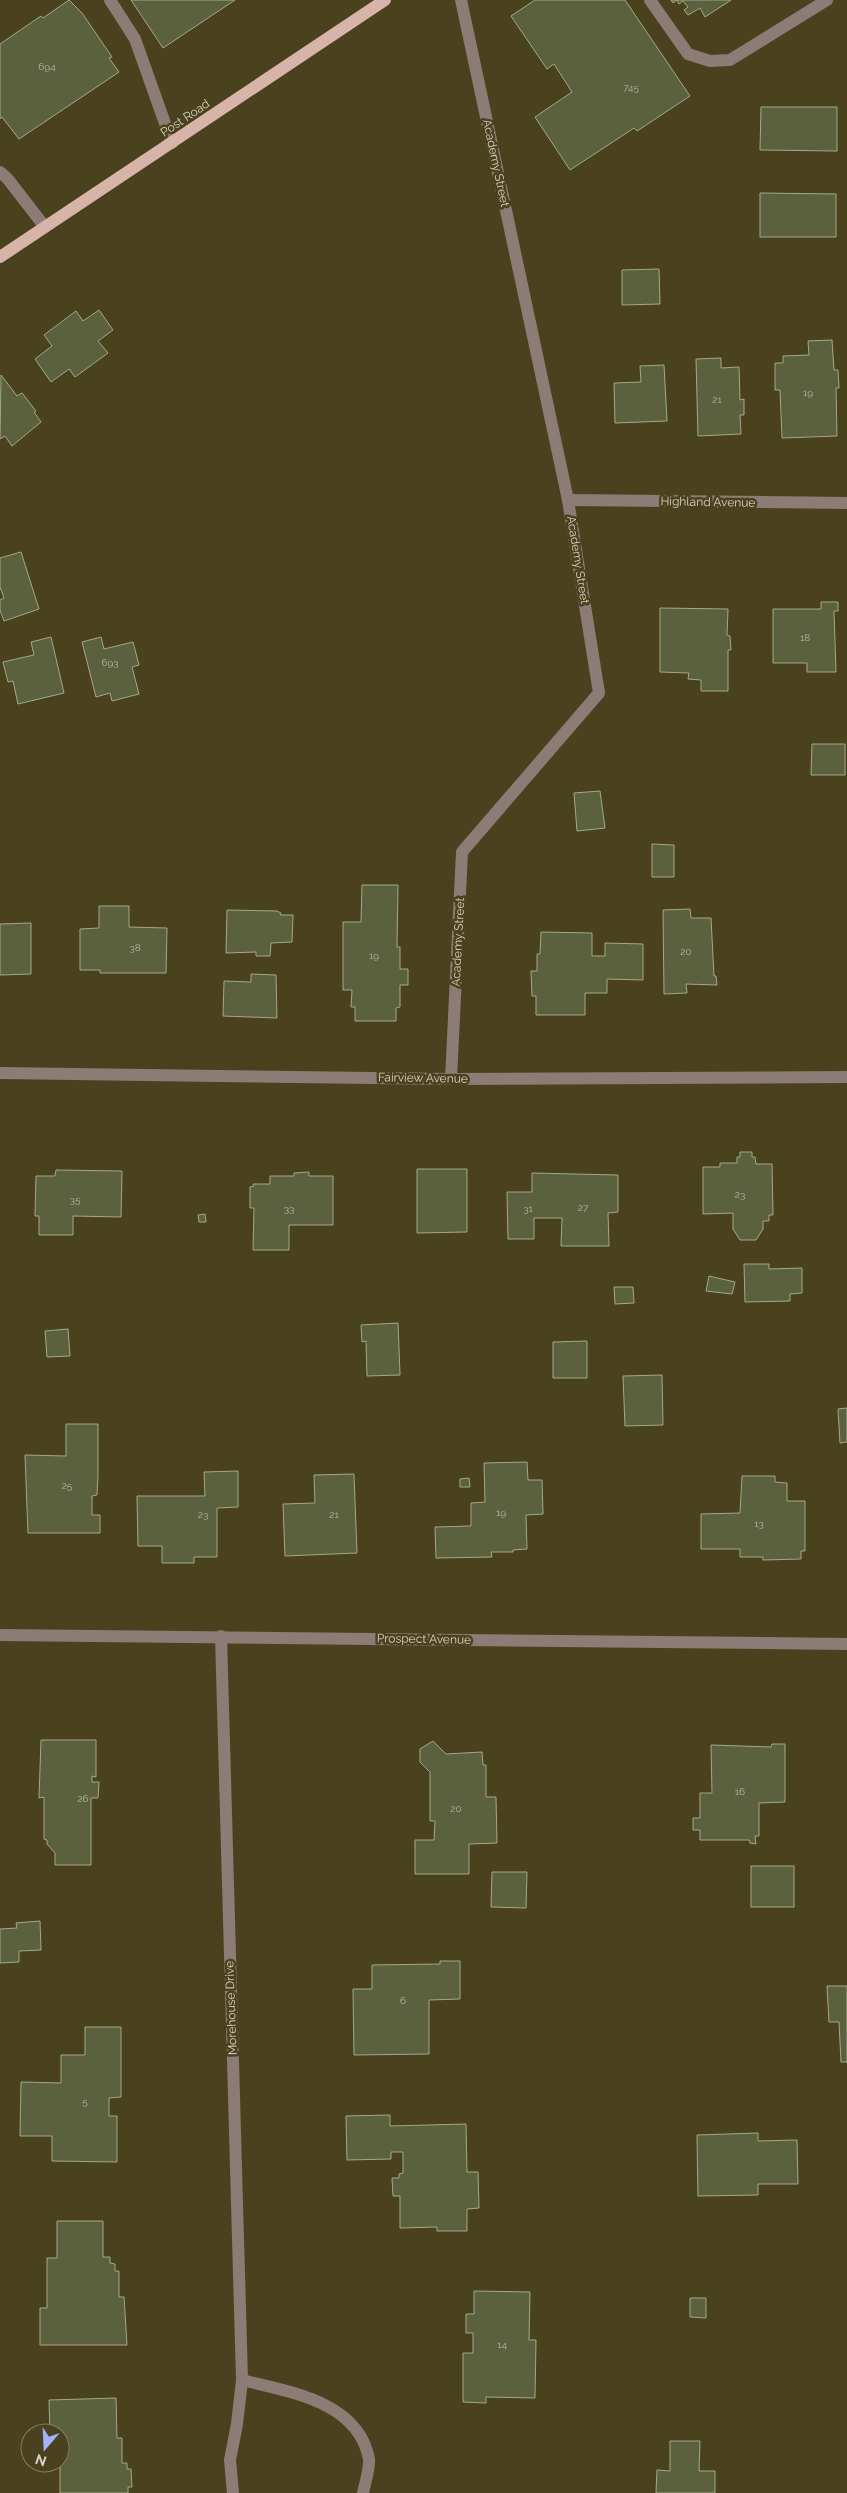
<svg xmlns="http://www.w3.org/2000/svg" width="847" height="2493" font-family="Raleway,sans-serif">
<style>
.building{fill:#5b613e;stroke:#a4aa85}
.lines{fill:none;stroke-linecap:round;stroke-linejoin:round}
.minor{stroke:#8d7b76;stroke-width:12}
.major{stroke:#d7b3a8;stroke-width:12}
.labels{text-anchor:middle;stroke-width:5;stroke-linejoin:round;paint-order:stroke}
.number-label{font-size:10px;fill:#b9b6a0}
.street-label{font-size:12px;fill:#d8d3c0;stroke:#4a421f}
</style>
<rect width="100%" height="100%" fill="#4a421f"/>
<g class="building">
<path d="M69,0L82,13L112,57L109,58L119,72L19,139L2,117L0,119V44L41,16L43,18Z"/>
<path d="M131,0H235L163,48Z"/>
<path d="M535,0H625L690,96L637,131L634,128L570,170L535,117L572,92L554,64L547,69L511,16Z"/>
<path d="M671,0H731L705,17L700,8L688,15L684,10L688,7L683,1L679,4L677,0L673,3Z"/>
<path d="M761,107H837V151L760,150Z"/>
<path d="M760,193L836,194V237H760Z"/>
<path d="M659,269L660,304L622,305V270Z"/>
<path d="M99,310L113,330L98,341L108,353L75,377L69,369L51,382L35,359L52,346L44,335L76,311L83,321Z"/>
<path d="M832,340L834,370H838L839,388H836L837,436L782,438L780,390H775V363H783V356L809,355L808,341Z"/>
<path d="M721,358V368L739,367L740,400L744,399V415H740L741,434L698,436L696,359Z"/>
<path d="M664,365L667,421L615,423L614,383L641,382L640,366Z"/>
<path d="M1,375L17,396L22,393L36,411L34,412L41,422L12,446L5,436L0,439Z"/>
<path d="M21,552L39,609L4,621L0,610V600L4,598L0,587V558Z"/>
<path d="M821,602H838V611H834L836,672H807V663H773V609H821Z"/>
<path d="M660,608L728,609L727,635L730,636L731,650H728V691H701V680L688,679L689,673L660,672Z"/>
<path d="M51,637L64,693L18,704L13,681L8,682L3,662L34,655L31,642Z"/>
<path d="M101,637L104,649L133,642L139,665L132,667L139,694L112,701L110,693L96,697L82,642Z"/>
<path d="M812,744H845V775H811Z"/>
<path d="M600,791L605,828L577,831L574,793Z"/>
<path d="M652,844L674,845V877H652Z"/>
<path d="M362,885H398L397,947H400V969H408V985H400V1007L396,1008V1021H355V1007H351L352,990H343V922H361Z"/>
<path d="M99,906H129V927L167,928L166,973H100V970H80V929L99,928Z"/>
<path d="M690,909L691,918H711L714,976H716L717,985L686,984L687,993L664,994L663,910Z"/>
<path d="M227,910L277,911L281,913L280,915H293L292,942L271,943L270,956H256V952L226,953Z"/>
<path d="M31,923V974L0,975V924Z"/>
<path d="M541,932L592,933V956H605V943L643,944V980L607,979V993H585V1015H536V996H532L531,971H537V954H540Z"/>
<path d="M251,974L276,975L277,1018L223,1016L224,981L251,982Z"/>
<path d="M740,1152H752V1157H755L756,1164H772L773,1215H769V1221H763V1229L756,1240H740L733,1229V1213L703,1214V1167H720V1163H737V1157H740Z"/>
<path d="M417,1169H467V1232L417,1233Z"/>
<path d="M56,1170L122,1171L121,1217L73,1216V1235H39V1216H35L36,1176H55Z"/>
<path d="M309,1172V1176H333V1225H289V1250H253L254,1208H250V1187L254,1186L253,1184H270V1176H294V1173Z"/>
<path d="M532,1173L618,1175V1212L608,1213L609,1246H561L562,1218H534V1239H508L507,1192H532Z"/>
<path d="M205,1214L206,1222H199L198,1215Z"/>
<path d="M744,1264H769V1269L802,1268V1293L790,1294V1301L745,1302Z"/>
<path d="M709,1276L735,1282L732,1294L706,1291Z"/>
<path d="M614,1287H633L634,1303L615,1304Z"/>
<path d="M398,1323L400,1375L367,1376L366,1341L362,1342L361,1325Z"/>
<path d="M68,1329L70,1356L47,1357L45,1331Z"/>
<path d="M587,1341V1378H553V1342Z"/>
<path d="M662,1375L663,1425L625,1426L623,1376Z"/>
<path d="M847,1408V1442L840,1443L838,1409Z"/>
<path d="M66,1424H98V1476L97,1495L92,1496V1515H100V1533H28L25,1455L66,1456Z"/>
<path d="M527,1462L528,1480H542L543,1514L526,1515L527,1549L513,1550V1552H491L492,1557L436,1558L435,1527L471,1526V1503L485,1502L484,1463Z"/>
<path d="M238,1471V1507L217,1508V1557H194V1563H162V1546H138L137,1496H205L204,1472Z"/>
<path d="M354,1474L357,1553L285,1556L283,1504L315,1503L314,1475Z"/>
<path d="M742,1476H775V1482L787,1483V1501H805V1551H801V1559L763,1560V1557H740V1549H701V1514L740,1513Z"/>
<path d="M469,1478L470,1487H460V1479Z"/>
<path d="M41,1740H96V1777L92,1776V1782H99L98,1798H91V1865H55V1853L47,1844V1840L44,1839V1797L39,1798Z"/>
<path d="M433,1741L446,1754L482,1752L483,1765H486V1797H496L497,1843L469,1844V1874H415V1840H434L435,1821H430V1772L420,1762V1749Z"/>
<path d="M772,1744H785V1802L759,1803V1836H755L756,1844L750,1843L749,1840H700V1830H693V1818H700V1793H712L711,1745L771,1747Z"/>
<rect x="751" y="1866" width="43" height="41"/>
<path d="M492,1872H527L526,1908L491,1907Z"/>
<path d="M40,1921L41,1950L19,1951V1962L0,1963V1929L17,1928L16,1923Z"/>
<path d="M440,1961H460V1999L429,2000V2054L354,2055L353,1989H372V1965L440,1964Z"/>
<path d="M827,1986H847V2062H841L839,2022H829Z"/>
<path d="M85,2027H121V2097L109,2098V2116H117V2162L52,2161V2136H20L21,2082L61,2083V2055H85Z"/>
<path d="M390,2115V2126L466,2124L467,2172H478L479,2208L467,2209V2231H437V2227L400,2228V2196H393L392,2178H399V2174L403,2173V2152H391V2159L347,2160L346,2116Z"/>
<path d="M758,2133V2141L797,2140L798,2184H758V2195L698,2196L697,2135Z"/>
<path d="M57,2221H103V2257H110V2263L115,2264V2271H119V2297H124L127,2345H40V2308H47V2258H57Z"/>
<path d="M474,2291L530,2292L529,2340H536L535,2398L486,2397V2403L463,2402V2353H473V2333H466V2314H474Z"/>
<path d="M690,2298H706V2318L690,2317Z"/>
<path d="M116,2398L117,2438H122V2463H127V2469H131L132,2487H128V2493H60V2433H50L49,2400Z"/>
<path d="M670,2441H700L699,2471H715V2493H656L657,2470L670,2471Z"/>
</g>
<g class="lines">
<g class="minor">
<path d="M110,0L135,39L172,143"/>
<path d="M650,0L688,54L710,61L730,60L827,0"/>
<path d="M0,172L7,178L45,227"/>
<path d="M568,500L847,503"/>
<path d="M0,1073L451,1079L847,1077"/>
<path d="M451,1079L462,852L599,693L568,500L461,0"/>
<path d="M0,1635L847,1644"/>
<path d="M221,1636L242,2380C289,2392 358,2401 369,2459C370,2468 365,2483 363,2493"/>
<path d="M233,2493L230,2460L237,2424L242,2380"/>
</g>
<path class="major" d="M0,257L385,0"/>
</g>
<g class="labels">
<g class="number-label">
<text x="47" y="70">694</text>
<text x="631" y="91">745</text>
<text x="808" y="396">19</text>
<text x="717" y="403">21</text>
<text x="805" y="641">18</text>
<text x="110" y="666">693</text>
<text x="135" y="951">38</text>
<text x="686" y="955">20</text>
<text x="374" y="959">19</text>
<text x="740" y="1198">23</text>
<text x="75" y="1203">35</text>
<text x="583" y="1211">27</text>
<text x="289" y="1212">33</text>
<text x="528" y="1212">31</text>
<text x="67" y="1489">25</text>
<text x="501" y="1516">19</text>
<text x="203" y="1518">23</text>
<text x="334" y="1518">21</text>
<text x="759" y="1527">13</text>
<text x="740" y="1795">16</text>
<text x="83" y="1802">26</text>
<text x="456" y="1812">20</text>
<text x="403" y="2004">6</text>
<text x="85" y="2105">5</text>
<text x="502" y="2348">14</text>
</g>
<g class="street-label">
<text transform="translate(185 118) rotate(-34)" y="4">Post Road</text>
<text transform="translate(496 163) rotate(78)" y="4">Academy Street</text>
<text transform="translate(708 502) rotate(1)" y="4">Highland Avenue</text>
<text transform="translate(578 560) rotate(81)" y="4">Academy Street</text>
<text transform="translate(458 942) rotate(-87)" y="4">Academy Street</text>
<text transform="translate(423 1078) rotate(1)" y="4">Fairview Avenue</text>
<text transform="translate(424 1639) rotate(1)" y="4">Prospect Avenue</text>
<text transform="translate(231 2008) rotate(-92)" y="4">Morehouse Drive</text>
</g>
</g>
<g transform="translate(45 2448) rotate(199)"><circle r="24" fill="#4a421f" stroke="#837c5f"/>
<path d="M0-4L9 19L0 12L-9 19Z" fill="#a4b2fc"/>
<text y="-8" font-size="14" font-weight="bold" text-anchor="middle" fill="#d8d3c0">N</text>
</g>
</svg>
